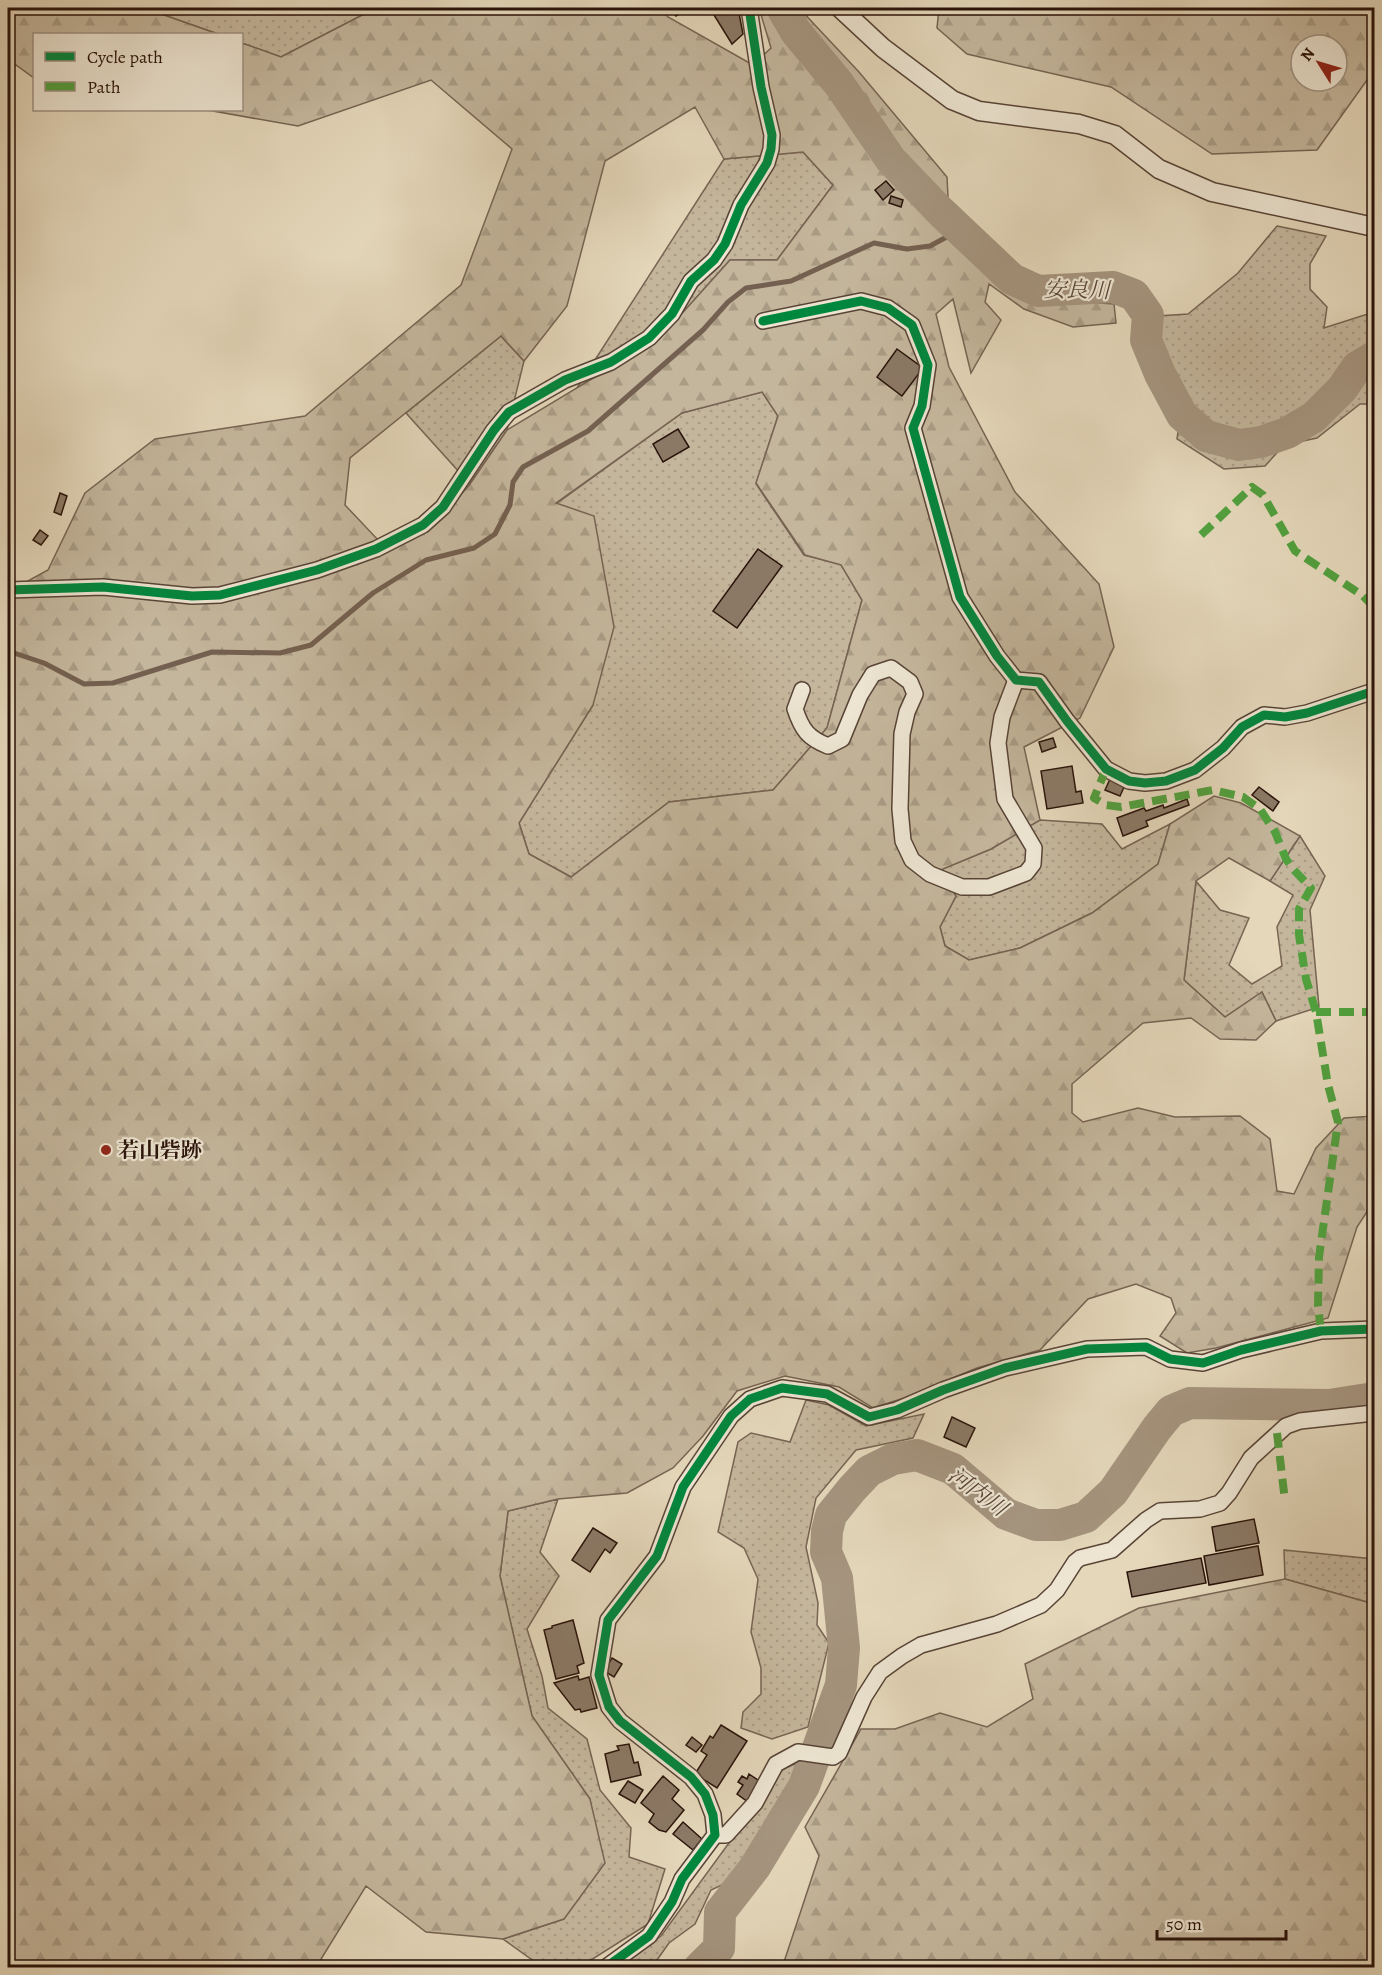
<svg xmlns="http://www.w3.org/2000/svg" width="1382" height="1975" font-family="Alegreya,'Noto Serif JP',serif">
<style>
.grass{fill:url(#grass-dots);stroke:#776453;stroke-width:1.5}
.forest{fill:url(#forest-firs);stroke:#776453;stroke-width:1.5;fill-rule:evenodd}
.lines{fill:none;stroke-linecap:round;stroke-linejoin:round}
.stream{stroke:#746050;stroke-width:5}
.river{stroke:#a5947e;stroke-width:32}
.building{fill:#8b7966;stroke:#2a130a;stroke-width:1.5}
.minor-casing{stroke:#584436;stroke-width:18}
.tertiary-casing{stroke:#584436;stroke-width:21}
.minor{stroke:#ede5d2;stroke-width:15}
.tertiary{stroke:#ede5d2;stroke-width:18}
.quiet{stroke:#51a03e;stroke-width:8;stroke-dasharray:15 8;stroke-linecap:butt}
.cycleway-casing{stroke:#ede5d2;stroke-width:13}
.cycleway{stroke:#00873e;stroke-width:9}
.poi-dot{fill:#8f2418;stroke:#ede5d2;stroke-width:2}
.labels{text-anchor:middle;stroke-width:4.5;stroke-linejoin:round;paint-order:stroke}
.poi-label{font-size:21px;font-weight:bold;fill:#2a130a;stroke:#ede5d2;text-anchor:start}
.water-label{font-size:22px;font-style:italic;fill:#5b4738;stroke:#ede5d2}
</style>
<defs>
<pattern id="grass-dots" width="8" height="8" patternUnits="userSpaceOnUse" patternTransform="scale(1.5)"><rect width="8" height="8" fill="#c4b69c"/><path d="M2 2h.1M6 6h.1" fill="none" stroke="#a99c85" stroke-width="1.8" stroke-linecap="round"/></pattern>
<pattern id="forest-firs" width="22" height="20" patternUnits="userSpaceOnUse" patternTransform="scale(1.5)"><rect width="22" height="20" fill="#c4b69c"/><path d="M5 1l3.5 6h-7zM16 11l3.5 6h-7z" fill="#a99c85"/></pattern>
</defs>
<rect width="100%" height="100%" fill="#e4d7ba"/>
<filter id="stains"><feTurbulence type="fractalNoise" baseFrequency=".00333" numOctaves="4"/><feColorMatrix values="0 0 0 0 .2 0 0 0 0 .09 0 0 0 0 .02 0 0 0 .5 -.17"/></filter>
<radialGradient id="worn" r=".72"><stop offset=".6" stop-color="#630" stop-opacity="0"/><stop offset="1" stop-color="#630" stop-opacity=".3"/></radialGradient>
<g class="grass">
<path d="M144,8H376L281,57L242,43V34H218Z"/>
<path d="M803,152L833,185L777,260H730L660,338L577,388L724,159Z"/>
<path d="M1277,226L1326,236L1310,264V289L1327,307L1324,328L1374,312V404H1360L1317,438L1284,445L1265,466L1224,469L1177,439L1183,399L1152,338L1158,316L1188,314L1238,273Z"/>
<path d="M501,336L524,361L507,430L470,484L406,413Z"/>
<path d="M762,392L778,416L756,484L804,555L841,564L862,600L827,728L773,790L669,802L571,877L529,854L519,823L593,705L556,504L682,413Z"/>
<path d="M1040,820L1102,824L1122,849L1170,824L1158,864L1092,913L1020,948L969,960L945,946L940,927L956,896L937,871L991,849Z"/>
<path d="M1300,836L1325,876L1310,910L1319,1007L1276,1021L1262,992L1225,1017L1184,980L1196,881L1220,910L1249,918L1229,965L1252,984L1282,966L1277,927L1293,895L1270,881Z"/>
<path d="M806,1400L829,1405L866,1426L924,1414L913,1438L856,1450L816,1498L806,1547L818,1603L817,1625L829,1643L808,1727L772,1739L741,1728L743,1712L761,1694V1668L751,1632L758,1579L744,1548L718,1532L738,1442L751,1433L790,1442Z"/>
<path d="M558,1499L540,1552L559,1576L527,1629L542,1676L548,1708L587,1739L600,1790L631,1828L629,1857L665,1869L648,1924L580,1967H542L503,1939L564,1919L590,1799L532,1716L500,1576L508,1511Z"/>
<path d="M1284,1550L1374,1559V1604L1285,1579Z"/>
<path d="M797,1763L792,1793L739,1877L711,1890L695,1924L669,1943L652,1967L618,1968L661,1936L783,1769Z"/>
</g>
<g class="forest">
<path d="M8,8H144L218,34H34V78L8,59Z"/>
<path d="M376,8H658L668,17L753,65L771,48L759,8H799L859,72L947,177L948,197L935,213L1029,298L1114,304L1116,323L1073,327L1024,309L989,284L985,302L1001,320L971,373L953,299L936,314L949,367L1015,492L1099,584L1114,647L1080,718L1024,747L1040,820L991,849L938,871L956,896L940,927L945,946L969,960L1020,948L1092,913L1158,864L1170,824L1214,796L1241,803L1300,836L1270,881L1229,858L1196,881L1184,980L1225,1017L1262,992L1276,1021L1256,1040L1220,1039L1191,1018L1143,1023L1072,1084V1113L1083,1122L1138,1108L1175,1117L1240,1116L1270,1139L1277,1191L1294,1194L1316,1148L1344,1118L1374,1116V1201L1357,1227L1328,1318L1216,1348L1187,1353L1160,1336L1176,1313L1171,1298L1136,1284L1088,1299L1040,1350L977,1368L904,1398L873,1408L839,1387L785,1376L737,1391L703,1436L673,1468L627,1493L558,1499L508,1511L500,1576L532,1716L590,1799L605,1863L564,1919L503,1939L426,1932L366,1886L321,1959L331,1967L8,1968V592L48,570L85,493L155,439L305,416L461,285L512,149L431,80L298,126L207,110H242V43L281,57ZM695,107L724,159L803,152L833,185L777,260H730L660,338L507,430L470,484L434,526L379,541L345,505L350,458L501,336L524,361L567,306L605,161ZM762,392L778,416L756,483L805,555L841,565L862,600L827,728L773,790L669,802L571,877L529,854L519,823L593,705L614,627L594,516L556,503L682,413Z"/>
<path d="M939,8H1374V73H1372L1317,150L1212,154L1111,87L967,54L937,28ZM1301,45H1337V81H1301Z"/>
<path d="M1285,1579L1374,1604V1967L782,1968L819,1856L805,1827L861,1729H895L940,1713L987,1727L1033,1699L1025,1664L1139,1608Z"/>
</g>
<g class="lines">
<path class="stream" d="M8,651L44,663L84,684L113,683L212,652L280,653L311,645L373,593L426,560L474,548L495,534L510,505L513,482L523,467L588,431L703,330L728,302L746,288L791,281L874,243L907,249L930,246L954,233L961,231"/>
<g class="river">
<path d="M782,8L796,32L839,84L891,160L941,212L1012,279L1038,291L1113,287L1134,295L1148,315L1146,340L1160,374L1182,415L1206,436L1239,445L1261,442L1287,433L1314,417L1342,389L1357,367L1374,357"/>
<path d="M699,1968L719,1948L720,1912L755,1867L804,1786L841,1685L844,1648L837,1578L826,1552L827,1531L831,1515L852,1489L869,1471L893,1459L917,1455L953,1469L1006,1514L1036,1525H1060L1086,1517L1113,1492L1157,1428L1171,1411L1190,1403L1329,1405L1374,1398"/>
</g>
</g>
<g class="building">
<path d="M669,8H688L676,16Z"/>
<path d="M725,8H738L743,34L732,44L714,15Z"/>
<path d="M886,181L894,190L883,200L875,190Z"/>
<path d="M891,196L903,200L901,207L889,203Z"/>
<path d="M897,349L923,368L902,396L877,377Z"/>
<path d="M678,429L689,447L663,462L653,444Z"/>
<path d="M60,493L67,496L61,515L54,512Z"/>
<path d="M40,530L48,536L41,545L33,540Z"/>
<path d="M758,549L782,566L737,628L713,611Z"/>
<path d="M1053,738L1056,747L1042,752L1039,742Z"/>
<path d="M1072,766L1076,792L1081,791L1083,803L1047,809L1041,771Z"/>
<path d="M1110,779L1125,785L1120,796L1105,790Z"/>
<path d="M1259,787L1279,802L1273,811L1252,795Z"/>
<path d="M1187,799L1189,805L1146,821L1148,826L1123,836L1117,818L1144,808L1146,811L1163,805L1164,808Z"/>
<path d="M952,1417L975,1428L966,1447L944,1437Z"/>
<path d="M1254,1519L1259,1543L1216,1551L1212,1527Z"/>
<path d="M593,1528L617,1543L610,1553L605,1549L590,1572L572,1560Z"/>
<path d="M1258,1546L1263,1575L1209,1585L1204,1556Z"/>
<path d="M1201,1558L1206,1583L1132,1597L1127,1572Z"/>
<path d="M573,1620L584,1663L577,1666L579,1673L556,1679L544,1630L552,1628V1626Z"/>
<path d="M612,1658L622,1664L614,1677L604,1671Z"/>
<path d="M578,1676L579,1680L589,1677L597,1708L581,1712L580,1709L575,1710L554,1683Z"/>
<path d="M721,1725L747,1741L717,1788L695,1774L707,1755L701,1751L710,1736L713,1738Z"/>
<path d="M692,1737L702,1745L696,1752L686,1745Z"/>
<path d="M629,1744L634,1763L638,1762L641,1775L611,1782L605,1754L619,1750L617,1746Z"/>
<path d="M749,1774L761,1782L748,1802L737,1794L743,1785L738,1782L742,1776L747,1779Z"/>
<path d="M663,1776L679,1790L672,1799L684,1810L666,1832L659,1830L649,1822L654,1814L641,1803Z"/>
<path d="M628,1781L643,1790L635,1803L619,1794Z"/>
<path d="M683,1822L702,1839L693,1850L673,1834Z"/>
</g>
<g class="lines">
<defs>
<g id="minor">
<path d="M763,321L861,301L888,308L912,325L928,365L922,406L913,428L960,597L997,656L1016,680L1039,682L1067,721L1106,769L1129,781L1145,783L1166,781L1195,770L1223,748L1242,727L1264,715L1285,717L1307,713L1374,691"/>
<path d="M8,590L103,587L192,596L220,595L317,570L376,549L423,525L443,507L494,430L509,412L565,380L611,362L649,338L672,314L691,281L714,260L725,244L741,205L767,163L771,149L772,135L761,87L749,8"/>
<path d="M802,690L795,709C802,730 808,738 828,746L842,739L860,695L873,674L891,668L910,682L915,694L907,712L902,734L900,809L903,841L912,860L930,874L962,887H989L1026,873L1033,864L1034,848L1005,799L998,743L1002,717L1016,680"/>
<path d="M715,1835H726L755,1803L776,1764L798,1752L833,1757L839,1753L864,1697L880,1672L902,1656L921,1645L997,1624L1041,1605L1057,1590L1075,1562L1080,1558L1112,1550L1146,1520L1160,1511L1200,1509L1220,1503L1229,1493L1251,1458L1286,1426L1300,1421L1374,1413"/>
<path d="M605,1968L649,1936L672,1902L682,1879L715,1835L713,1815L705,1794L691,1777L620,1721L609,1707L599,1675L608,1620L657,1556L683,1487L731,1416L750,1399L782,1388L827,1394L869,1417L897,1410L943,1390L1005,1368L1087,1349L1146,1347L1170,1359L1203,1363L1241,1350L1321,1331L1374,1329"/>
</g>
<path id="tertiary" d="M840,8L883,48L952,100L979,111L1079,124L1115,135L1159,169L1212,192L1374,227"/>
</defs>
<use href="#minor" class="minor-casing"/>
<use href="#tertiary" class="tertiary-casing"/>
<use href="#minor" class="minor"/>
<use href="#tertiary" class="tertiary"/>
<g class="quiet">
<path d="M1201,535L1252,487L1263,495L1295,551L1362,595L1374,607"/>
<path d="M1106,769L1094,798L1106,805L1121,807L1213,790L1243,797L1260,809L1275,832L1286,859L1293,869L1311,888L1299,909V935L1306,979L1316,1012L1328,1085L1338,1122L1319,1257L1318,1306L1321,1331"/>
<path d="M1316,1012H1374"/>
<path d="M1277,1433L1285,1501"/>
</g>
<defs>
<g id="cycleway">
<path d="M763,321L861,301L888,308L912,325L928,365L922,406L913,428L960,597L997,656L1016,680L1039,682L1067,721L1106,769L1129,781L1145,783L1166,781L1195,770L1223,748L1242,727L1264,715L1285,717L1307,713L1374,691"/>
<path d="M8,590L103,587L192,596L220,595L317,570L376,549L423,525L443,507L494,430L509,412L565,380L611,362L649,338L672,314L691,281L714,260L725,244L741,205L767,163L771,149L772,135L761,87L749,8"/>
<path d="M605,1968L649,1936L672,1902L682,1879L715,1835L713,1815L705,1794L691,1777L620,1721L609,1707L599,1675L608,1620L657,1556L683,1487L731,1416L750,1399L782,1388L827,1394L869,1417L897,1410L943,1390L1005,1368L1087,1349L1146,1347L1170,1359L1203,1363L1241,1350L1321,1331L1374,1329"/>
</g>
</defs>
<use href="#cycleway" class="cycleway-casing"/>
<use href="#cycleway" class="cycleway"/>
</g>
<circle class="poi-dot" cx="106" cy="1150" r="6"/>
<g class="labels">
<g class="poi-label">
<text x="118" y="1157">若山砦跡</text>
</g>
<g class="water-label">
<text transform="translate(1077 289) rotate(1)" y="8">安良川</text>
<text transform="translate(978 1491) rotate(36)" y="8">河内川</text>
</g>
</g>
<rect width="1382" height="1975" fill="none" stroke="#e4d7ba" stroke-width="30"/>
<rect x="9" y="9" width="1364" height="1957" fill="none" stroke="#2a130a" stroke-width="3"/>
<rect x="15" y="15" width="1352" height="1945" fill="none" stroke="#2a130a" stroke-width="1.5"/>
<rect x="33" y="33" width="210" height="78" fill="#ede5d2" stroke="#9f9182" stroke-width="1.5"/>
<rect x="45" y="52" width="30" height="9" fill="#00873e" stroke="#9f9182" stroke-width="1.5"/>
<text x="87" y="63" font-size="18" fill="#2a130a">Cycle path</text>
<rect x="45" y="82" width="30" height="9" fill="#51a03e" stroke="#9f9182" stroke-width="1.5"/>
<text x="87" y="93" font-size="18" fill="#2a130a">Path</text>
<g transform="translate(1319 63) rotate(307)"><circle r="28" fill="#ede5d2" stroke="#9f9182" stroke-width="1.5"/>
<path d="M0-4.5L10 22L0 15L-10 22Z" fill="#8f2418"/>
<text y="-9" font-size="16" font-weight="bold" text-anchor="middle" fill="#2a130a">N</text>
</g>
<path d="M1157 1930v9h129v-9" fill="none" stroke="#2a130a" stroke-width="3"/>
<text x="1166" y="1930" font-size="18" fill="#2a130a" stroke="#ede5d2" stroke-width="4.5" paint-order="stroke">50 m</text>
<rect width="100%" height="100%" filter="url(#stains)"/>
<rect width="100%" height="100%" fill="url(#worn)"/>
</svg>
